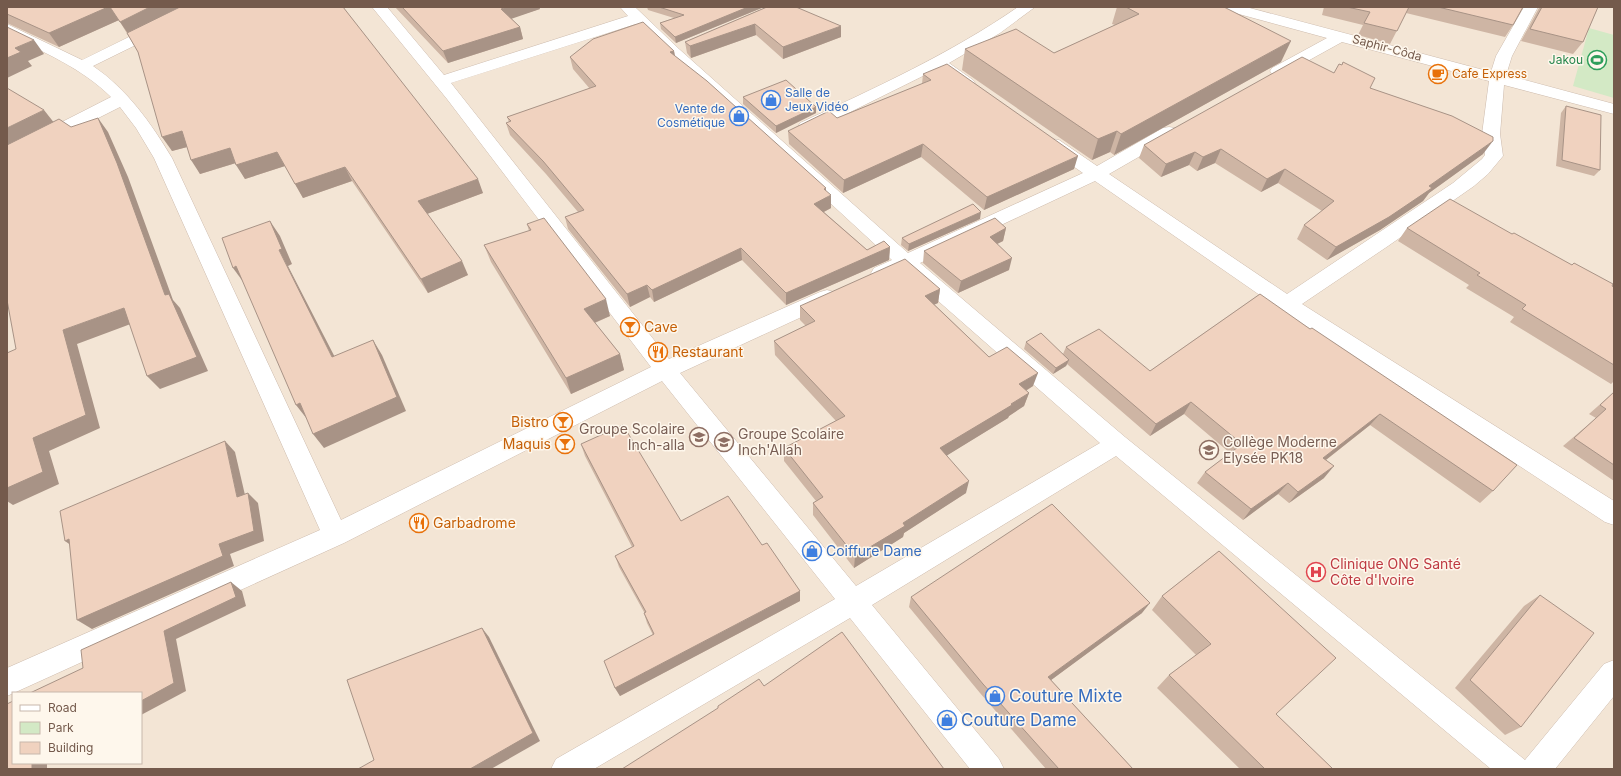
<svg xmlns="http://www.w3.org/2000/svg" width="1621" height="776" font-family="Inter,sans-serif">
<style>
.residential{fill:#f3e5d5;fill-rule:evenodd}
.green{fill:#d3e9c5}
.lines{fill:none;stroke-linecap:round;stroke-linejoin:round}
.street-casing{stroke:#cdbbad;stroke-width:1}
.street{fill:#fff;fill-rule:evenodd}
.wall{fill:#ceb5a4}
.shaded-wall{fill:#a89386}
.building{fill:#f0d2bf;stroke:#a89386}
.labels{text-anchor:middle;stroke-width:3;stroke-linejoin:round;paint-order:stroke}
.far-street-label{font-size:12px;fill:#745a4c;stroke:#fef7ec}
.far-leisure-label{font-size:12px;fill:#27864d;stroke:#fef7ec;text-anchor:end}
.far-food-label{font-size:12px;fill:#c56008;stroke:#fef7ec;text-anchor:start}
.far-shop-label{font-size:12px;fill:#366cbe;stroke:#fef7ec;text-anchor:start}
.food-label{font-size:14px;fill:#c56008;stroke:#fef7ec;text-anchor:start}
.education-label{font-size:14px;fill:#785e54;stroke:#fef7ec;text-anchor:start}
.shop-label{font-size:14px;fill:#366cbe;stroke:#fef7ec;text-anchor:start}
.health-label{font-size:14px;fill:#be3a42;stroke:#fef7ec;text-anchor:start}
.near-shop-label{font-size:17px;fill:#366cbe;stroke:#fef7ec;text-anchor:start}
</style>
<rect width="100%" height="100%" fill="#fcf3e6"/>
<path class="residential" d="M7,7H1614V769H7ZM13,693H141V763H13Z"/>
<path class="green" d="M1589,28L1614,35V98L1573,86Z"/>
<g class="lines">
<defs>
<g id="street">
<path d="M190,7H209L207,10L93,66C127,89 151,123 172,158L341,520L651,367L447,99L372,7H387L444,75L628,16L620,7H635L679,49L908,253L1083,173L1047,148L1044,144L1047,140L1053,139L1059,140L1097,166L1163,128L1169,127L1175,128L1177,132L1175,136L1109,174L1287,294L1453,183L1482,159L1485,155L1482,134L1489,81L1342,42L1284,74L1278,76L1272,74L1270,71L1272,68L1327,38L1224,10L1222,7H1246L1491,72L1496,56L1524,7H1538L1512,56L1506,75L1614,104V114L1504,85L1500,134L1503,156L1488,174L1474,186L1388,246L1302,304L1614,501V525L1605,522L1280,309L1095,181L920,263L1125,437L1525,760L1604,664L1614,660V696L1555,769H1491L1116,456L872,605L999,759L1004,769H970L850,618L594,769H551L556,759L835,599L662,381L344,543L7,696V668L320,530L154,158L136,128L120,107L13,161L7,162V150L111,97C82,68 43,52 7,34V24L82,60ZM636,24L892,260L874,268L871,273L874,278L881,280L904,271L1100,443L856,586L680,373L834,302L837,297L834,292L827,290L820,292L669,359L451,83Z"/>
<path d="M1018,7H1035L1000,33L949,63L973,80L975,83L973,86C959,90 947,77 937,69L812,131L806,132L800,131L798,127L800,123C875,88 950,54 1018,7Z"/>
</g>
</defs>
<use href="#street" class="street-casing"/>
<use href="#street" class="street"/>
</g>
<g class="wall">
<path d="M7,7H343L483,193L427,214L468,275L428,293L352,181L303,198L285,166L245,179L236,163L200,174L187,147L172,151L138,52L119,20L59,47L7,23Z"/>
<path d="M395,7H539L540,9L511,18L520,27L523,39L448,63Z"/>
<path d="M647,7H764L676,43L661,29L660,23L674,18L648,10Z"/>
<path d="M767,7L841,37L783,59L756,35L691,58L687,53L685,42Z"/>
<path d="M1117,7H1224L1281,62L1114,155L1110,152L1092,160L962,70L965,49L1054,53L1115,25L1112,24Z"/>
<path d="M1324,7H1523L1513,25L1505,37L1406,13L1390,44L1358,35L1363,25L1322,15Z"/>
<path d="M1539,7H1598L1583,42L1573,54L1521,41L1539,8Z"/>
<path d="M674,51L675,56L826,190L831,208L824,212L867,250L890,247L889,260L786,305L742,260L654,302L650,297L630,307L568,229L565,217L578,212L546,174L510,135L506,123L509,122L507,117L590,89L573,69L570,57Z"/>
<path d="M1334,73L1370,88L1483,154L1429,193L1423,201L1380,230L1327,260L1297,239L1304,225L1322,211L1278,183L1261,192L1215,163L1197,171L1189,165L1161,177L1139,158L1144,145Z"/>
<path d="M923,74L1074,169L984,210L921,157L843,193L789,144L788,131L837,118L922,84Z"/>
<path d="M743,97L816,107V113L776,133L743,104Z"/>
<path d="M1566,106L1600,170L1594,176L1556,166L1561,113Z"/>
<path d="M980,219L908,251L901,245L902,238Z"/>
<path d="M527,224L610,316L595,323L620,354L624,370L571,394L491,262L484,245L529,231Z"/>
<path d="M1006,228L1003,241L997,244L1009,270L958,293L923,263L924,251Z"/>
<path d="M1407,228L1512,234L1614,287V381L1611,384L1510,322L1514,317L1466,288L1469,285L1398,241Z"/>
<path d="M940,289L938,303L934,304L989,357L1033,386L1026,391L1029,393L1024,406L1009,416L1008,418L947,455L966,493L904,533L903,537L854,568L813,515V503L816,501L784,461V448L836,421L775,355L774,341L806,326L800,320V306Z"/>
<path d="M1260,294L1493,491L1480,503L1370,425L1326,460L1324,478L1289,503L1278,494L1243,520L1197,483L1205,472L1230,453L1184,414L1150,436L1067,364L1066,366L1053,374L1024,349L1026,342L1063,354L1066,347L1150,371Z"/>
<path d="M1614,392V481L1563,446L1596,418L1589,414Z"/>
<path d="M581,444L681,521L762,545L800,591V601L620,696L615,688L653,635L647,623L644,613V612L619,567L615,556L632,547L585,456Z"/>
<path d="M1219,551L1276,714L1333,769H1240L1157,688L1169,675L1196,655L1152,610L1162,596Z"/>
<path d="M1540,595L1521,727L1505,735L1455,688L1524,606Z"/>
<path d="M911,597L1142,613L1051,680L1133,769H1046L980,693L909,607Z"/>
</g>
<g class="shaded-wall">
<path d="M108,7H110L119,20L59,47L49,33Z"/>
<path d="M150,7H187L129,35L120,22Z"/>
<path d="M507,7H539L540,9L505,21L501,9Z"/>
<path d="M748,7H764L676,43L675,37Z"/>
<path d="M755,24L756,35L691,58L690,46Z"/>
<path d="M841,26V37L783,59V47Z"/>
<path d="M520,27L523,39L448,63L443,51Z"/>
<path d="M34,40L44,54L28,61L32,66L7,78V58L15,48Z"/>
<path d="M1291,41L1281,62L1114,155L1121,134Z"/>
<path d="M674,51L676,63L670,52Z"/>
<path d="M816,107V113L776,133V126Z"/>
<path d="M44,110L55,124L7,148V128Z"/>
<path d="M98,118L108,132L128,177L173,300L180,308L208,371L160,389L147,376L165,295Z"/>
<path d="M182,131L191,146L172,151L162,137Z"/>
<path d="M1117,131L1110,152L1092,160L1098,139Z"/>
<path d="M1493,141L1483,154L1429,193L1423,201L1380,230L1327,260L1336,247L1429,186Z"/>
<path d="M923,144L921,157L843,193L844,180Z"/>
<path d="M230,148L239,162L200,174L191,160Z"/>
<path d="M1221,149L1215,163L1197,171L1203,157Z"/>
<path d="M277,152L285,166L245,179L236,165Z"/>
<path d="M1195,152L1189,165L1161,177L1166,164Z"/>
<path d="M1078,156L1074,169L984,210L987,197Z"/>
<path d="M345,167L352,181L303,198L295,184Z"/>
<path d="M1285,169L1278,183L1261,192L1267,179Z"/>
<path d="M478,179L483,193L424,215L418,201Z"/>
<path d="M826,188V198L831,195V208L814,217V204L824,189Z"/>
<path d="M981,212L980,219L908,251L909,244Z"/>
<path d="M270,221L280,236L292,264L288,266L342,371L332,357L279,250Z"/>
<path d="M1006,228L1003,241L987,249L990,237Z"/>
<path d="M890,247L889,260L786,305V293Z"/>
<path d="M741,248L742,260L654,302L652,290Z"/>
<path d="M1012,258L1009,270L958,293L961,281Z"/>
<path d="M462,261L468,275L428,293L421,279Z"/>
<path d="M236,266L244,283L233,268Z"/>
<path d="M647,285L650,297L630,307L627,294Z"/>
<path d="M940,289L938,303L923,310L925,296Z"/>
<path d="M606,299L610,316L589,325L584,309Z"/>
<path d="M124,308L136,322L77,344L100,428L49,451L59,484L13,505L7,501V488L33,438L63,330Z"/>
<path d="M373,340L382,355L406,411L324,448L313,434Z"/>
<path d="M620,354L624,370L571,394L566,378Z"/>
<path d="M1069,360L1066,366L1053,374L1056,368Z"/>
<path d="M1038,373L1033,386L1015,397L1019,384Z"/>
<path d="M1029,393L1024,406L1009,416L1008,418L938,461L940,448Z"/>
<path d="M1191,402L1184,414L1150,436L1156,424Z"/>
<path d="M300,403L307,419L296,405Z"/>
<path d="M1380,414L1370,425L1313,470L1323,458Z"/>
<path d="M225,441L235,452L248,508L237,497Z"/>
<path d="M1334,466L1324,478L1289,503L1298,492Z"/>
<path d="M969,481L966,493L904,533L903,537L854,568L855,556L903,523Z"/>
<path d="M1288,483L1278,494L1243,520L1251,509Z"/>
<path d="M248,493L258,503L264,541L230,554L234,566L92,629L77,620L219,544Z"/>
<path d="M69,539L79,551L65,541Z"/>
<path d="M231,582L242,591L246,606L176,639L186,691L141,715V701L164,631Z"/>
<path d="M800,591V601L620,696L615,688Z"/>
<path d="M1150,603L1142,613L1043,686L1048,677Z"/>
<path d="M482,628L489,637L540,741L491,769H470Z"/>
<rect x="32" y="763" width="15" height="6"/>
</g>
<g class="building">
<path d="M7,7H108L49,33L7,14Z"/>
<path d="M110,7H150L120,22Z"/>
<path d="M180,7H343L478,179L418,201L462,261L421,279L345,167L295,184L277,152L236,165L230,148L191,160L182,131L162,137L138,52L127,33Z"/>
<path d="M402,7H507L501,9L520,27L443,51Z"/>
<path d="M659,7H748L675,37L660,23L684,15Z"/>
<path d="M767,7H796L841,26L783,47L755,24L690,46L685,42Z"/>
<path d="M1126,7H1224L1291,41L1121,134L1117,131L1098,139L965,49L1016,29L1054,53L1139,14Z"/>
<path d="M1347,7H1409L1397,31L1364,23L1370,12Z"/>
<path d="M1438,7H1523L1513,25Z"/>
<path d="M1542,7H1598L1583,42L1530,29Z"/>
<path d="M643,22L674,51L670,52L707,81L826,188L824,189L831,195L814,204L867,250L884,241L890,247L786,293L741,248L652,290L647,285L627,294L565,217L584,210L543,161L506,123L511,121L507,117L596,86L570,57L593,39Z"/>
<path d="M7,27L34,40L15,48L21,52L7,58Z"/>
<path d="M1302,57L1334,73L1339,64L1342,65L1343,62L1375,78L1370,88L1452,116L1493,137V141L1429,186L1432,188L1389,217L1336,247L1304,225L1334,201L1285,169L1267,179L1221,149L1203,157L1195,152L1166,164L1144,145Z"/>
<path d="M947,64L1078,156L987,197L923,144L844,180L788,131L829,111L837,118L931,80L923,74Z"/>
<path d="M786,80L816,107L776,126L743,97Z"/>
<path d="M7,88L44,110L7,128Z"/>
<path d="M1566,106L1601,115L1600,170L1562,160Z"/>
<path d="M98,118L117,163L165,295L169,294L197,357L147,376L124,308L63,330L86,415L33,438L43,472L7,488V353L16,349L7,300V145L59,119L71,127Z"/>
<path d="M1450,199L1512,234L1514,233L1572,265L1574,263L1613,284L1612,286L1614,287V365L1522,309L1526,305L1477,275L1480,273L1407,228Z"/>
<path d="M973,204L981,212L909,244L902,238Z"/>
<path d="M544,218L606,299L584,309L620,354L566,378L484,245L531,230L527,224Z"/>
<path d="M995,218L1006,228L990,237L1012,258L961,281L924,251Z"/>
<path d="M270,221L282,249L279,250L332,357L373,340L397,397L313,434L300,403L296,405L236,266L233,268L222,238Z"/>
<path d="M905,259L940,289L925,296L989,357L1007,347L1038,373L1019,384L1029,393L1011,404L1012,405L940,448L969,481L903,523L905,526L855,556L813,503L823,497L784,448L845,416L774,341L815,321L800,306Z"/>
<path d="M1260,294L1310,329L1312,328L1517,465L1493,491L1380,414L1323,458L1334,466L1298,492L1288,483L1251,509L1205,472L1242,444L1191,402L1156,424L1066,347L1099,329L1150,371Z"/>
<path d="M1041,333L1069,360L1056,368L1026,342Z"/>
<path d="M1614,392V465L1574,438L1606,409L1600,405Z"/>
<path d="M623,425L681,521L728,496L762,545L767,543L800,591L615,688L604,661L654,634L644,613L646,612L615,556L634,546L581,444Z"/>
<path d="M225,441L237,497L248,493L254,531L219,544L223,556L77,620L69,539L65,541L60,511Z"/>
<path d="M1052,504L1150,603L1048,677L1133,769H1059L983,684L911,597Z"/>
<path d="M1219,551L1336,658L1276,714L1333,769H1265L1169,675L1211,644L1162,596Z"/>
<path d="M231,582L236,597L164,631L174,683L141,701V693H30L83,668L81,650Z"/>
<path d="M1540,595L1594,633L1521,727L1470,680Z"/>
<path d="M482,628L533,733L470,769H358L374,760L347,680Z"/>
<path d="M842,632L944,769H622L718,708V706L759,679L764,686Z"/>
<path d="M13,701V763H32V769H7V704Z"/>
</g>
<defs>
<symbol id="stadium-ring" viewBox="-11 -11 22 22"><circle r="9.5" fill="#fef7ec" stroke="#2e9e5b" stroke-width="1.5"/><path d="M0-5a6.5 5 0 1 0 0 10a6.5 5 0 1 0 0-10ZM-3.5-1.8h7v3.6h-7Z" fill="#2e9e5b"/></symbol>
<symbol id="cafe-ring" viewBox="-11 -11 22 22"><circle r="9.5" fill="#fef7ec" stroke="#e8710a" stroke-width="1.5"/><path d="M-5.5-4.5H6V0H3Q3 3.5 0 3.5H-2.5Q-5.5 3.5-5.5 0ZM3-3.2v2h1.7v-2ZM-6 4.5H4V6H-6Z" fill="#e8710a"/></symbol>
<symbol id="shop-ring" viewBox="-11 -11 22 22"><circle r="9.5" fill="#fef7ec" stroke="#3f7fe0" stroke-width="1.5"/><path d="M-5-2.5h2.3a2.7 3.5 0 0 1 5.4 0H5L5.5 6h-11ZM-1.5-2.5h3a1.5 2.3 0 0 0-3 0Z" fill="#3f7fe0"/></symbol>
<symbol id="bar-ring" viewBox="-11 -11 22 22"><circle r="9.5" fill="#fef7ec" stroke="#e8710a" stroke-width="1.5"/><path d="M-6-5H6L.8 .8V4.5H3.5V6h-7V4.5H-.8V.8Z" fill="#e8710a"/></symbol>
<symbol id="restaurant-ring" viewBox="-11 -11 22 22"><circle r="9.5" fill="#fef7ec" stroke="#e8710a" stroke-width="1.5"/><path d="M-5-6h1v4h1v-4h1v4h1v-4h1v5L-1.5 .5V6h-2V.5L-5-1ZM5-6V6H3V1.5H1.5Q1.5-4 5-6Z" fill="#e8710a"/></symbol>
<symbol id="school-ring" viewBox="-11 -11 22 22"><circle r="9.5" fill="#fef7ec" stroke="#8d6e63" stroke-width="1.5"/><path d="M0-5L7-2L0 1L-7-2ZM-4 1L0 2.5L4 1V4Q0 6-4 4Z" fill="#8d6e63"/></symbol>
<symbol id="hospital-ring" viewBox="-11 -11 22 22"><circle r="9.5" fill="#fef7ec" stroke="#e0444e" stroke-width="1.5"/><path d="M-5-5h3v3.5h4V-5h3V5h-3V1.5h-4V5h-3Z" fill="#e0444e"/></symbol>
</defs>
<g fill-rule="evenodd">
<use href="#stadium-ring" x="1586" y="49" width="22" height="22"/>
<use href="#cafe-ring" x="1427" y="63" width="22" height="22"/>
<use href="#shop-ring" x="760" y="89" width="22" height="22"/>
<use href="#shop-ring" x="728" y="105" width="22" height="22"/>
<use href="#bar-ring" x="619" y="316" width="22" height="22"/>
<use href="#restaurant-ring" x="647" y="341" width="22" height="22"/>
<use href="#bar-ring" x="552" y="411" width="22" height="22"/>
<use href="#school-ring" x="688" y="426" width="22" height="22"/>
<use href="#school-ring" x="713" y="431" width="22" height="22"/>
<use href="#bar-ring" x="554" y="433" width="22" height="22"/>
<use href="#school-ring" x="1198" y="439" width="22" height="22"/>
<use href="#restaurant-ring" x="408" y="512" width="22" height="22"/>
<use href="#shop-ring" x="801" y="540" width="22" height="22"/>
<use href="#hospital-ring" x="1305" y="561" width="22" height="22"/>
<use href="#shop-ring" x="984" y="685" width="22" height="22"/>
<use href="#shop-ring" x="936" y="709" width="22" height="22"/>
</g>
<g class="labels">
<g class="far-street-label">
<text transform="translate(1387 48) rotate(15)" y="4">Saphir-Côda</text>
</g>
<g class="far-leisure-label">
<text x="1583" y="64">Jakou</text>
</g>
<g class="far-food-label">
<text x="1452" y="78">Cafe Express</text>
</g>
<g class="far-shop-label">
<text x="785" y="97">Salle de<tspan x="785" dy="14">Jeux Vidéo</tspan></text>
<text x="725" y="113" text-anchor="end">Vente de<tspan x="725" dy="14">Cosmétique</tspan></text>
</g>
<g class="food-label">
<text x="644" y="332">Cave</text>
<text x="672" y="357">Restaurant</text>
<text x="549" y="427" text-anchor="end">Bistro</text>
<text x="551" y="449" text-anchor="end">Maquis</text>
<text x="433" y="528">Garbadrome</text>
</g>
<g class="education-label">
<text x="685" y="434" text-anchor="end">Groupe Scolaire<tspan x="685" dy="16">Inch-alla</tspan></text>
<text x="738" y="439">Groupe Scolaire<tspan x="738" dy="16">Inch'Allah</tspan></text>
<text x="1223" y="447">Collège Moderne<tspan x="1223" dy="16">Elysée PK18</tspan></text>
</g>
<g class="shop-label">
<text x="826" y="556">Coiffure Dame</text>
</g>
<g class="health-label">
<text x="1330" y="569">Clinique ONG Santé<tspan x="1330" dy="16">Côte d'Ivoire</tspan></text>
</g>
<g class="near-shop-label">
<text x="1009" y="702">Couture Mixte</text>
<text x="961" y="726">Couture Dame</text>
</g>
</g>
<rect width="1621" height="776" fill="none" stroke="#745a4c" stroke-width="16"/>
<rect x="12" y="692" width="130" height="72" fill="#fef7ec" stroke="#c7b8ac"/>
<rect x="20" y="705" width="20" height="6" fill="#ffffff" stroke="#c7b8ac"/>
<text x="48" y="712" font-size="12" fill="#745a4c">Road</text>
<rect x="20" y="722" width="20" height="12" fill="#d3e9c5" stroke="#c7b8ac"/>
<text x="48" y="732" font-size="12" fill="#745a4c">Park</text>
<rect x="20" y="742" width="20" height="12" fill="#f0d2bf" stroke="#c7b8ac"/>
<text x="48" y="752" font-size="12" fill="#745a4c">Building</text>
</svg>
